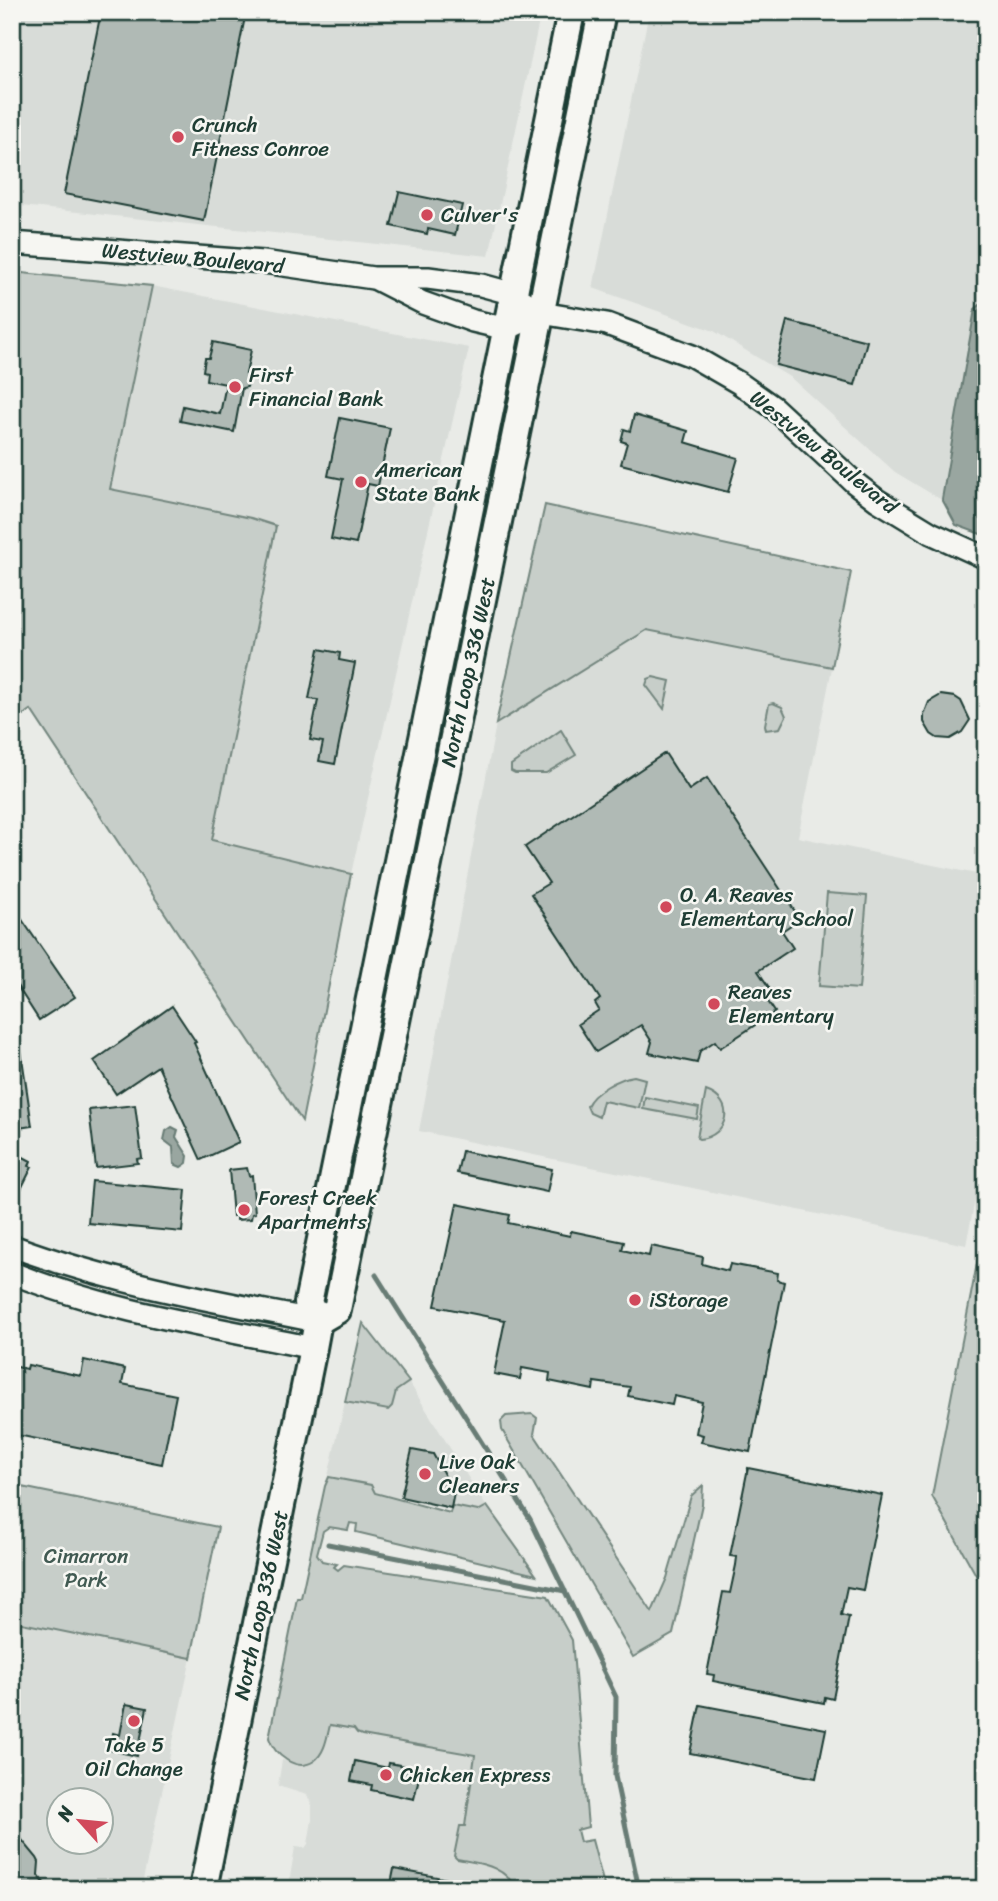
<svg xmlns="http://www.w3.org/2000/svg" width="998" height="1901" font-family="Sriracha,sans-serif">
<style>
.built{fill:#d8dcd8;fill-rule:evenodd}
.green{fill:#c7cec9;stroke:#73867e;stroke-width:2}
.water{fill:#99a6a0;stroke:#687c75;stroke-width:2}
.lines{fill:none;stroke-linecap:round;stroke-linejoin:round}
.stream{stroke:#687c75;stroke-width:5}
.building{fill:#b0bab5;stroke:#1f3d34;stroke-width:2}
.tertiary-casing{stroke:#1f3d34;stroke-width:26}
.primary-casing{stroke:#1f3d34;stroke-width:32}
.tertiary{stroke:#f6f6f2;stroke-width:21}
.primary{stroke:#f6f6f2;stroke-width:26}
.poi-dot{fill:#d1495b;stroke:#f6f6f2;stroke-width:2.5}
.labels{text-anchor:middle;stroke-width:5;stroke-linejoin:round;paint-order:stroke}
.poi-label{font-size:21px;fill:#1f3d34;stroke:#f6f6f2;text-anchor:start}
.street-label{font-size:21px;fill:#1f3d34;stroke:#f6f6f2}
.park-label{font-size:21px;fill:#415a52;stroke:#f6f6f2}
</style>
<rect width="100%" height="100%" fill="#e9ebe7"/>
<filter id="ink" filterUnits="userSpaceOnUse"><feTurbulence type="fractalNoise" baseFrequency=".0143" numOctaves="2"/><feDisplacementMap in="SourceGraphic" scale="14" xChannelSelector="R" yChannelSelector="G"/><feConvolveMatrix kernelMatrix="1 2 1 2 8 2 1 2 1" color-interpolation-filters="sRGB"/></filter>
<g filter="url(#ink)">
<g class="built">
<path d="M12,12H541L489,256L12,205Z"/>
<path d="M649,12H986V290L945,502L895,472L791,378L714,331L593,288Z"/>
<path d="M152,286L469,348L351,874L212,840L276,526L251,518L109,489Z"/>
<path d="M647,630L832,668L798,837L986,876V1145L966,1245L419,1131L496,724Z"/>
<path d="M409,1382L486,1506L478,1511L399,1496L398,1498L375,1493L371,1485L328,1476L345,1402L388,1410L392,1406L396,1391Z"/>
<path d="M12,1621L191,1658L141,1889H12ZM60,1800H102V1842H60Z"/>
<path d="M330,1725L354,1729L357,1733L362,1735L476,1756L464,1826H459L454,1856L457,1860L496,1868L508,1876L516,1889H288L295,1847L305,1848L308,1844L312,1820V1805L307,1795L278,1786L282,1760L303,1764L317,1759L326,1743Z"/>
</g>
<g class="green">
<path d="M12,272L152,286L110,489L251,518L276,526L212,840L351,874L302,1121L31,710L12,723Z"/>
<path d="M545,505L851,572L832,667L647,630L496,724Z"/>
<path d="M653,677L670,681L664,709L646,685L648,679Z"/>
<path d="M773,703L782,707L786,716L780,728L766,730L765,725L769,704Z"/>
<path d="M561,730L576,755L546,773H515L511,771V765Z"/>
<path d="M827,893L867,896L859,989L819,986Z"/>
<path d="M634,1076L645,1079L639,1108L603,1101L599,1117L590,1113L587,1106C593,1092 619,1078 634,1076Z"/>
<path d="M706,1091C736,1101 729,1136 699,1139L697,1138Z"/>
<path d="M645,1097L699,1108L697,1119L643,1109Z"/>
<path d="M986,1217V1593L932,1496Z"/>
<path d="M363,1323L409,1382L396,1391L392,1406L388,1410L345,1402Z"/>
<path d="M532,1414L537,1418L534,1434L652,1612L667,1578L691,1496L703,1485L702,1504L673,1634L633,1657L502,1430L501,1421L506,1416Z"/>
<path d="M329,1477L371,1485L375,1493L450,1513L452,1506L478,1511L487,1506L536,1575L356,1532L357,1524L350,1523L348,1530L329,1527L323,1531L317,1554L322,1561L337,1564L334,1567L338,1570L344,1565L548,1596L572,1640L588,1827L577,1830L580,1842L592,1840L605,1889H516C504,1865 481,1864 457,1859L454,1856L460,1826H465L475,1755L362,1735L357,1733L354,1729L330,1725C327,1737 325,1753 314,1761C296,1773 274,1754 269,1738L297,1598H301L325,1486Z"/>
<path d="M12,1485L218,1527L191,1658L12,1621Z"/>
</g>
<g class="water">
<path d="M984,302L986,303V536L956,525L942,499L975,309Z"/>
<path d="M172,1127L178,1130L176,1137L188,1156L187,1163L181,1167L174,1164L173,1147L164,1140L166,1131Z"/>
</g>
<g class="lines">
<g class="stream">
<path d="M376,1275L530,1519L616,1697L615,1776L639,1889"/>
<path d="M328,1544L565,1591"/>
</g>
</g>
<g class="building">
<path d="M101,12H246L204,221L64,194Z"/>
<path d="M399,192L462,205L455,235L428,229L427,234L391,226Z"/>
<path d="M787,321L867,341L855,385L776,365Z"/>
<path d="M213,342L251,350L246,374H250L247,387L242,388L234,432L180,421L183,406L220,414L226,384L206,380L207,372L203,371L205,358H209Z"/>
<path d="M634,415L688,431L685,442L738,458L728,492L621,464L627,443L621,441L624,429L630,431Z"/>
<path d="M340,418L390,428L378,486L368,484L356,544L331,539L343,479L328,476Z"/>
<path d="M319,649L340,653L339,660L355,663L335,764L319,761L323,742L310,740L318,700L309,699Z"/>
<path d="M941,695L955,697L961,701L970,720L962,732L950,739L937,738L931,734L924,722V715L929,702Z"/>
<path d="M665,753L689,790L707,778L800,919L782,931L793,948L758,971L770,989L763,994L775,1012L720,1048L715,1041L700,1051L697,1063L649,1053L652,1042L641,1025L596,1052L578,1024L599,1010L595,1003L600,999L531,894L549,883L525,847Z"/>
<path d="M12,905L75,997L39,1020L12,978Z"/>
<path d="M172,1006L196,1042L194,1043L239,1142L201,1160L158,1066L116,1094L94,1061Z"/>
<path d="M12,1051H21L32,1126L12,1129Z"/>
<path d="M135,1105L142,1158L137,1159L138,1163L96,1168L89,1110Z"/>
<path d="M12,1151L31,1161L29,1166L32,1167L12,1207Z"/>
<path d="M462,1151L552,1169L547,1192L457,1173Z"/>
<path d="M247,1168L249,1176L252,1175L255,1213L252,1214L251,1219L237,1220L236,1215L233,1216L229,1170Z"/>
<path d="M92,1181L186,1190L182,1232L88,1223Z"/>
<path d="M457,1204L510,1215L508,1223L570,1236L571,1231L624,1242L622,1250L649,1256L651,1246L703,1257L702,1264L728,1271L730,1264L778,1273L777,1280L784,1282L750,1452L701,1442L703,1435L696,1433L702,1402L674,1396L672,1405L628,1396L630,1387L594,1382L593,1390L549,1381L550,1373L522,1368L520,1379L494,1374L505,1320L435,1306Z"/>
<path d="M84,1360L125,1369L122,1384L176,1395L162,1464L12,1434V1366L27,1369L28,1365L81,1376Z"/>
<path d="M412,1450L433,1454L454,1493L451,1508L401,1497Z"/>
<path d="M748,1468L882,1495L863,1590L847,1587L841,1615L849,1617L833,1699L825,1697L824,1703L713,1681L714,1675L707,1674L723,1592L730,1593L736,1565L737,1557L730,1556Z"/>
<path d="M126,1704L147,1708L137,1756L110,1750L113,1733L120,1735Z"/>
<path d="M700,1705L826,1729L816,1778L690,1753Z"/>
<path d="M355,1761L388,1768L389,1763L421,1769L414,1799L371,1790L372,1785L351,1781Z"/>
<path d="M12,1828L37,1858L39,1862L38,1875L49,1889H12Z"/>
<path d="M394,1869L464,1882L463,1889H390Z"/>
</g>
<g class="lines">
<defs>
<g id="tertiary">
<path d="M12,243L263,262L373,278H428L481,285L514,294L541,313L607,324L692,356L739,383L773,407L855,483L877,500L931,533L986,558"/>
<path d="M378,280L423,303L473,321L507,329L541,313"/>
<path d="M12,1246C112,1283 213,1301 318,1321"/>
<path d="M12,1273C109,1312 212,1327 313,1348"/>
</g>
<g id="primary">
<path d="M318,1321L337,1310L602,12"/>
<path d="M203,1889L313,1348L318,1321L308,1303L571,12"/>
</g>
</defs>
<use href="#tertiary" class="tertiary-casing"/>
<use href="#primary" class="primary-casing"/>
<use href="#tertiary" class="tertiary"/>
<use href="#primary" class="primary"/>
</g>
</g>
<g class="poi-dot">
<circle cx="178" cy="137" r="7"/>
<circle cx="427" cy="215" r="7"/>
<circle cx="235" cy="387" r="7"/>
<circle cx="361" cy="482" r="7"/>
<circle cx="666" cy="907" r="7"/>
<circle cx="714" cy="1004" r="7"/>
<circle cx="244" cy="1210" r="7"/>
<circle cx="635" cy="1300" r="7"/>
<circle cx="425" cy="1474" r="7"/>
<circle cx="134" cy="1721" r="7"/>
<circle cx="386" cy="1775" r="7"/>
</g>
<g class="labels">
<g class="poi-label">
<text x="192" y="132">Crunch<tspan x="192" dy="24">Fitness Conroe</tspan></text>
<text x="441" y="222">Culver's</text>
<text x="249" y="382">First<tspan x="249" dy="24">Financial Bank</tspan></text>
<text x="375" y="477">American<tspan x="375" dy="24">State Bank</tspan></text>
<text x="680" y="902">O. A. Reaves<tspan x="680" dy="24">Elementary School</tspan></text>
<text x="728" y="999">Reaves<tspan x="728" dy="24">Elementary</tspan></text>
<text x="258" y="1205">Forest Creek<tspan x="258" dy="24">Apartments</tspan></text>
<text x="649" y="1307">iStorage</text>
<text x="439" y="1469">Live Oak<tspan x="439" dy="24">Cleaners</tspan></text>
<text x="134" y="1752" text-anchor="middle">Take 5<tspan x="134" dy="24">Oil Change</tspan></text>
<text x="400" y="1782">Chicken Express</text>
</g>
<g class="street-label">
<text transform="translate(193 258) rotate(5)" y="7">Westview Boulevard</text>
<text transform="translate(824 452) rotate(39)" y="7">Westview Boulevard</text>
<text transform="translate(468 672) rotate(-78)" y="7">North Loop 336 West</text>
<text transform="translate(261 1605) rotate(-78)" y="7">North Loop 336 West</text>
</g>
<g class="park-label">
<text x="86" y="1563">Cimarron<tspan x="86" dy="24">Park</tspan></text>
</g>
</g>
<rect width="998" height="1901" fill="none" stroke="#f6f6f2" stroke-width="42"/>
<rect x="21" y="21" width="956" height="1859" fill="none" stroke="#1f3d34" stroke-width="2.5" filter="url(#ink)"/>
<g transform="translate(80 1821) rotate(297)"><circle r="33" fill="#f6f6f2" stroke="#a0aca6" stroke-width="2"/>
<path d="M0-5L12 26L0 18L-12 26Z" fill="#d1495b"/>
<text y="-10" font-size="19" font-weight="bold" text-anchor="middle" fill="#1f3d34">N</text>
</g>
</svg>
